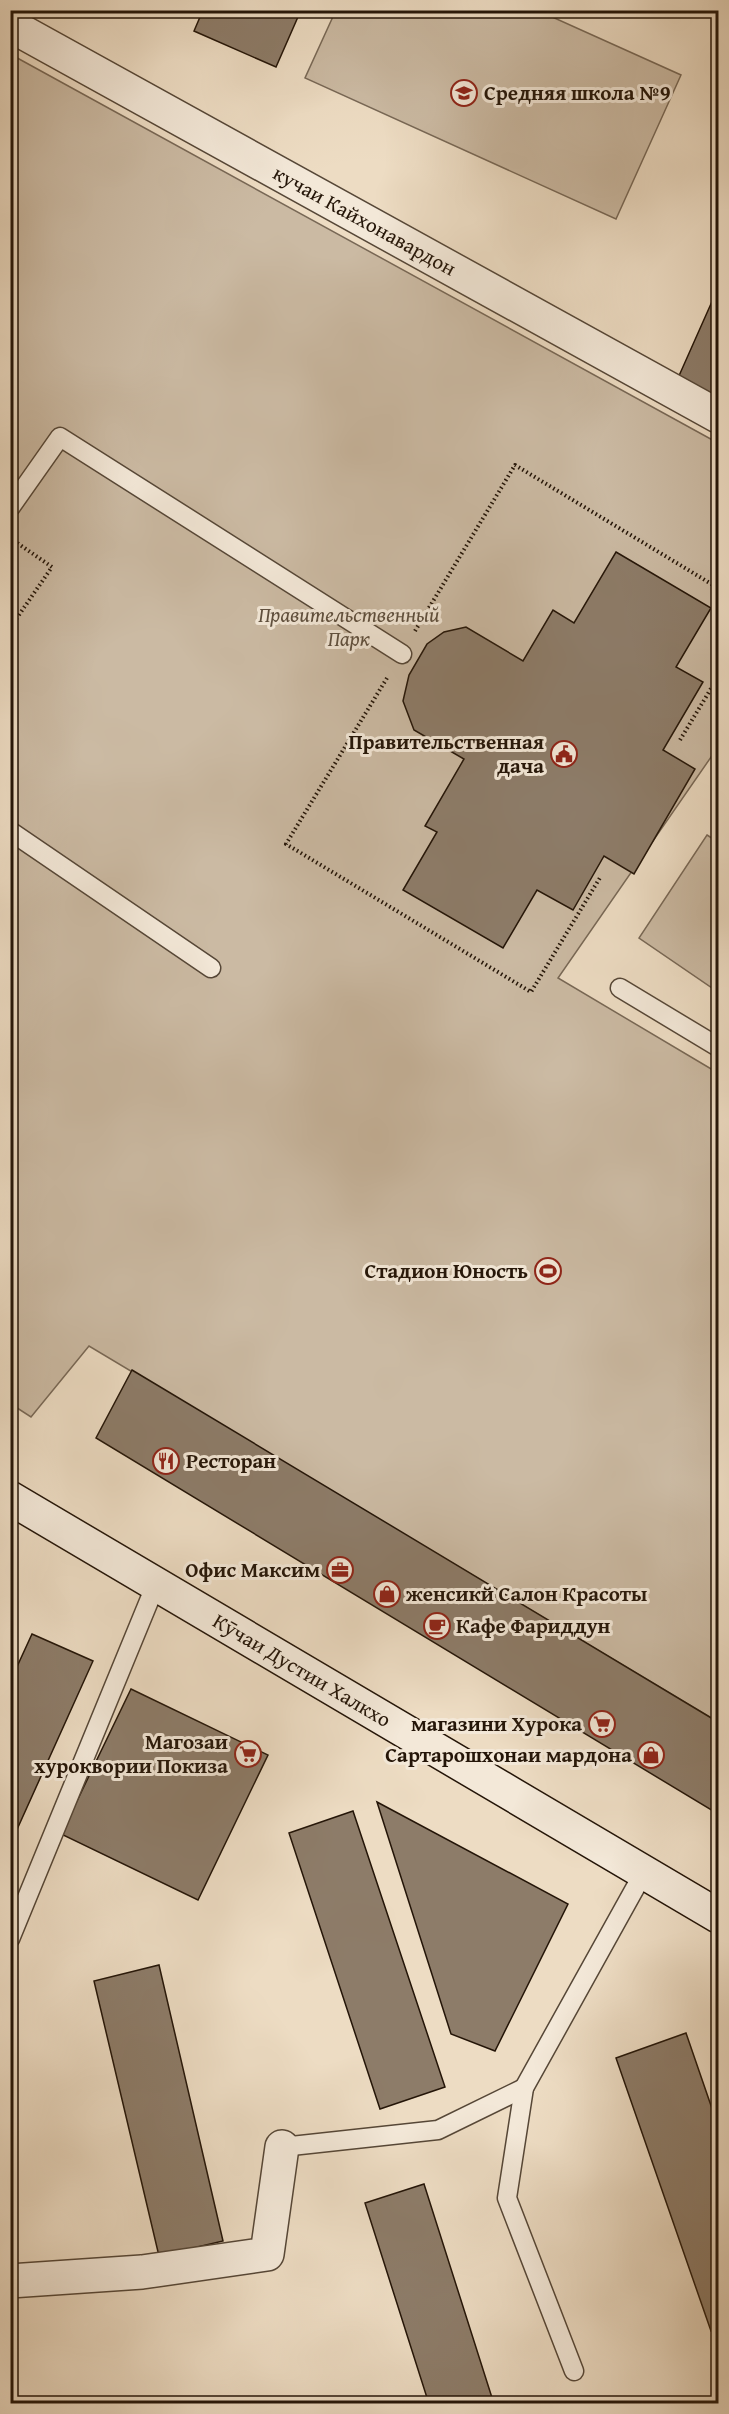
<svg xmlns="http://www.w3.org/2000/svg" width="729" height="2414" font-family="'Gentium Book Plus',serif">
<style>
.green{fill:#cbbaa3;stroke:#786856;stroke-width:1.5}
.building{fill:#8d7c69;stroke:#241508;stroke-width:1.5}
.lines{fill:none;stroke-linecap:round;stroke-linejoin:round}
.lane-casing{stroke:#564737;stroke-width:21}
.street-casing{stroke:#564737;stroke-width:36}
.secondary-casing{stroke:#241508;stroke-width:36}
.path{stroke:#241508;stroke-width:4;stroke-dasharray:1.5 3;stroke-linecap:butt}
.lane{stroke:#f3e8d8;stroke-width:18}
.street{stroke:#f3e8d8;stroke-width:33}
.secondary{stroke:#f3e8d8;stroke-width:33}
.labels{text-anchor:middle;stroke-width:6;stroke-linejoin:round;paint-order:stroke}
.poi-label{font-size:21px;font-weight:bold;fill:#241508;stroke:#f3e8d8;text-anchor:end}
.street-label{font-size:21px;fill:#241508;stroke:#f3e8d8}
.park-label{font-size:21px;font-style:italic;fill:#5e4f3e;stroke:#f3e8d8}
</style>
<rect width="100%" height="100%" fill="#eddcc3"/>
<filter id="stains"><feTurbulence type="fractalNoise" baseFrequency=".00333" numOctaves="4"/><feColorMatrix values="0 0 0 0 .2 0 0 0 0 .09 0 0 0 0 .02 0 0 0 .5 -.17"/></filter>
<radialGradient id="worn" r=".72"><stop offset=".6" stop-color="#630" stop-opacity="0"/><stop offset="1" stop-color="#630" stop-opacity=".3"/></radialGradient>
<g class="green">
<path d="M336,10L539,11L681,75L616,219L305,78Z"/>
<path d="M10,54L718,443V747L558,978L718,1073V1722L89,1346L31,1417L11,1404Z"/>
<path d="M707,835L718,842V992L639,938Z"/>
</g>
<g class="building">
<path d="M203,10H301L276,67L194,31Z"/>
<path d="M718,288V407L674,387Z"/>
<path d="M616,552L711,608L676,667L703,682L663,750L695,769L634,874L604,856L573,910L537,890L503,948L403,890L437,832L425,826L464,759L414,730L403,701L409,675L427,644L444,632L466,627L523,661L553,610L574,623Z"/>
<path d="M132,1370L718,1722V1814L96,1438Z"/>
<path d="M32,1634L93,1661L10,1845V1682Z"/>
<path d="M131,1689L268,1755L198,1900L61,1834Z"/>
<path d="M377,1802L568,1904L495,2051L451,2034Z"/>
<path d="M353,1811L445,2087L380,2109L289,1833Z"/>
<path d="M159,1965L223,2241L159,2256L94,1981Z"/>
<path d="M686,2033L718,2126V2328L711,2331L616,2058Z"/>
<path d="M424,2184L494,2404H429L365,2203Z"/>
</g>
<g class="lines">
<defs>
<g id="lane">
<path d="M10,508L60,437L402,654"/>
<path d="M10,831L211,968"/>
<path d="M620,988L718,1047"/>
<path d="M10,1939L156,1584"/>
<path d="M282,2147L438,2130L524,2088"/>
<path d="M574,2371L507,2198L524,2088L644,1872"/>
</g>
<g id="street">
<path id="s1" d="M10,25L718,416"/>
<path d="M10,2281L142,2272L267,2254L282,2147"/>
</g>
<g id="secondary">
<path id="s2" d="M10,1498L718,1916"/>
</g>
</defs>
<use href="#lane" class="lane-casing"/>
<use href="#street" class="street-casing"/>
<use href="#secondary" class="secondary-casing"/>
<g class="path">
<path d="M10,538L52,567L10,628"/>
<path d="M415,631L515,465L718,588"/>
<path d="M387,678L286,844L531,992L601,876"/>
<path d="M680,740L718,677"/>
</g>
<use href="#lane" class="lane"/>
<use href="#street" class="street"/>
<use href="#secondary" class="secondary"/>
</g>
<defs>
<symbol id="school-ring" viewBox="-11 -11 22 22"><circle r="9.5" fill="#f3e8d8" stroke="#8f2418" stroke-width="1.5"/><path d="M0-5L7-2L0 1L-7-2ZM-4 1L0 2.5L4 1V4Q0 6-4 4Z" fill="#8f2418"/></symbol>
<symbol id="civic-ring" viewBox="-11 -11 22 22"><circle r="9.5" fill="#f3e8d8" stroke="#8f2418" stroke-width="1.5"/><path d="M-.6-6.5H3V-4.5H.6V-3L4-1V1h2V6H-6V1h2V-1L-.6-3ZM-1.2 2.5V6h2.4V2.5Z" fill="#8f2418"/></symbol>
<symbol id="stadium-ring" viewBox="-11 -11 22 22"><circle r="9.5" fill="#f3e8d8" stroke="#8f2418" stroke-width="1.5"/><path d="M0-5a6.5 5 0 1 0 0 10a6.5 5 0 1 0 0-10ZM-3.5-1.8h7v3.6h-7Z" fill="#8f2418"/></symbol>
<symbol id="restaurant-ring" viewBox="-11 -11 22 22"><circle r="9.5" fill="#f3e8d8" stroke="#8f2418" stroke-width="1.5"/><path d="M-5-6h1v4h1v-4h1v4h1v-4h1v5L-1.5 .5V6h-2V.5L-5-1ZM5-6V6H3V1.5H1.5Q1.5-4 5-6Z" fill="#8f2418"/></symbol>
<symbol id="office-ring" viewBox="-11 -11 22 22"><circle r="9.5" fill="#f3e8d8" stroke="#8f2418" stroke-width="1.5"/><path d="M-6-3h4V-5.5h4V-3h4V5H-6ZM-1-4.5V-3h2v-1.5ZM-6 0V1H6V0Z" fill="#8f2418"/></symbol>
<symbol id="shop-ring" viewBox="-11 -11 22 22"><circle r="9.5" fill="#f3e8d8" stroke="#8f2418" stroke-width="1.5"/><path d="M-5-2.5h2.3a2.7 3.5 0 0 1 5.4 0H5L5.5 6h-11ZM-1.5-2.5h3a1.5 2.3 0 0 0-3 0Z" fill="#8f2418"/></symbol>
<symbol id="cafe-ring" viewBox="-11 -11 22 22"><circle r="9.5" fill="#f3e8d8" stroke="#8f2418" stroke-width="1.5"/><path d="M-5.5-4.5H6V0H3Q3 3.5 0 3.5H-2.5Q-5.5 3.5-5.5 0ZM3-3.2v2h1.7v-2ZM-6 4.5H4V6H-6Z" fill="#8f2418"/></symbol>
<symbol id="supermarket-ring" viewBox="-11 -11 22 22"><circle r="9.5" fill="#f3e8d8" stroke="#8f2418" stroke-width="1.5"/><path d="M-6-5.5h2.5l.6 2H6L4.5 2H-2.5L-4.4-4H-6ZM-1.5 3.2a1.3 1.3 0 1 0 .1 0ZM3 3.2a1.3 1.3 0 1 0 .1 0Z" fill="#8f2418"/></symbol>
</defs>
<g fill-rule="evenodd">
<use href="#school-ring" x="449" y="78" width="30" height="30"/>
<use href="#civic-ring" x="549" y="739" width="30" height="30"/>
<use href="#stadium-ring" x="533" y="1256" width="30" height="30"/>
<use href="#restaurant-ring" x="151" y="1446" width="30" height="30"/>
<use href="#office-ring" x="325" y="1555" width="30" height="30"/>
<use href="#shop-ring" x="372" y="1579" width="30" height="30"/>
<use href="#cafe-ring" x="422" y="1611" width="30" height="30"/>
<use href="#supermarket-ring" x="587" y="1709" width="30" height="30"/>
<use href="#supermarket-ring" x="233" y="1739" width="30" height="30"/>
<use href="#shop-ring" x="636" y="1740" width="30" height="30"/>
</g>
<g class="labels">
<g class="poi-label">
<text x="484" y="100" text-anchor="start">Средняя школа №9</text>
<text x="544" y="749">Правительственная<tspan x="544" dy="24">дача</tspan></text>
<text x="528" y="1278">Стадион Юность</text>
<text x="186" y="1468" text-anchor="start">Ресторан</text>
<text x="320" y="1577">Офис Максим</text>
<text x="406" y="1601" text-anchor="start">женсикй Салон Красоты</text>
<text x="456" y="1633" text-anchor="start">Кафе Фариддун</text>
<text x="582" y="1731">магазини Хурока</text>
<text x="228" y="1749">Магозаи<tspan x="228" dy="24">хуроквории Покиза</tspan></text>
<text x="632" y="1762">Сартарошхонаи мардона</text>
</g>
<g class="street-label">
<text dy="7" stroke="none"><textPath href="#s1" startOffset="405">кучаи Кайхонавардон</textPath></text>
<text dy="7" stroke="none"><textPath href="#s2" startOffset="339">Кӯчаи Дустии Халкхо</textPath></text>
</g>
<g class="park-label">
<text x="349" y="622">Правительственный<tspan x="349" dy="24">Парк</tspan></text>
</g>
</g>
<rect width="729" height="2414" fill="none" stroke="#eddcc3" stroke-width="36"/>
<rect x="12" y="12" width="705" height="2390" fill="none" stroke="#241508" stroke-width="3"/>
<rect x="18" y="18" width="693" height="2378" fill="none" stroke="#241508" stroke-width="1.5"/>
<rect width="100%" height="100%" filter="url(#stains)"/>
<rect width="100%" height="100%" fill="url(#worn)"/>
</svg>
